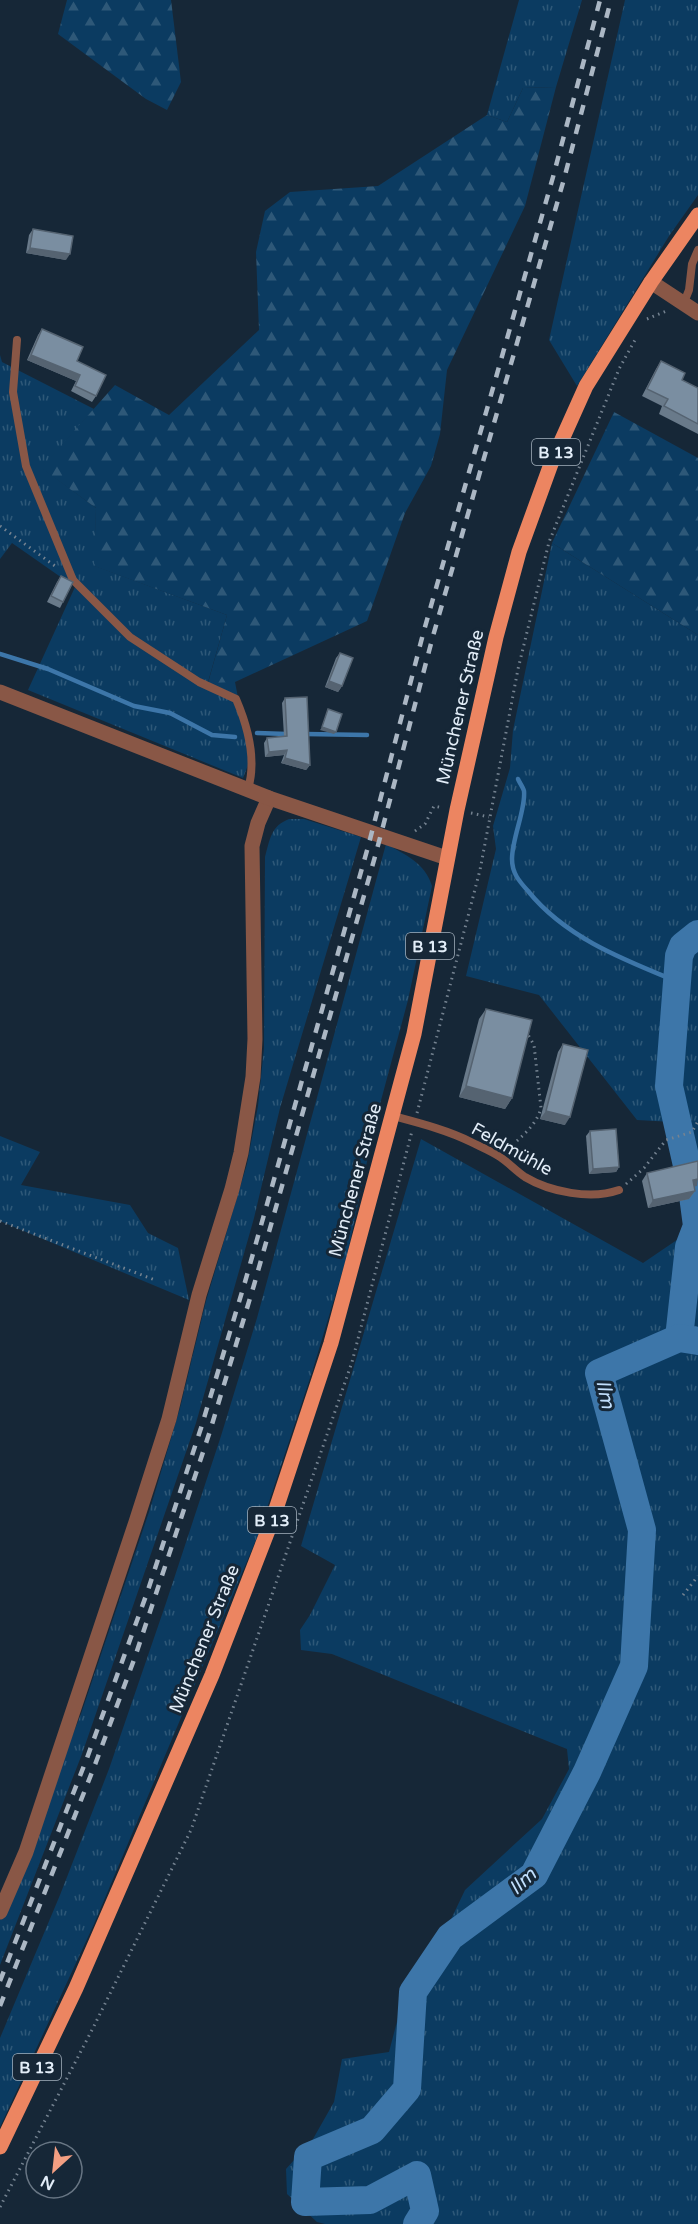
<svg xmlns="http://www.w3.org/2000/svg" width="698" height="2224" font-family="'Varela Round',sans-serif">
<style>
.grass{fill:url(#grass-tufts)}
.forest{fill:url(#forest-firs)}
.lines{fill:none;stroke-linecap:round;stroke-linejoin:round}
.stream{stroke:#3d76a9;stroke-width:4.5}
.river{stroke:#3d76a9;stroke-width:28}
.path{stroke:#758391;stroke-width:3;stroke-dasharray:1.5 4.5;stroke-linecap:butt}
.service{stroke:#895746;stroke-width:8}
.minor{stroke:#895746;stroke-width:15}
.tertiary{stroke:#895746;stroke-width:15}
.primary{stroke:#ec8561;stroke-width:15}
.rail{stroke:#abb7c4;stroke-width:4.5;stroke-dasharray:10 10;stroke-linecap:butt}
.wall{fill:#697a8a}
.shaded-wall{fill:#556371}
.building{fill:#7a8ea1;stroke:#556371;stroke-width:1.5}
.labels{text-anchor:middle;stroke-width:6;stroke-linejoin:round;paint-order:stroke}
.shield{fill:#162737;stroke:#a5b2be;stroke-width:1.5}
.shield-label{font-size:16px;font-weight:bold;fill:#e2edf8}
.street-label{font-size:18px;fill:#e2edf8;stroke:#162737}
.water-label{font-size:20px;font-style:italic;fill:#c1dffd;stroke:#162737}
</style>
<defs>
<pattern id="grass-tufts" width="24" height="20" patternUnits="userSpaceOnUse" patternTransform="scale(1.5)"><rect width="24" height="20" fill="#0b3b61"/><path d="M3 7l-1-3M5 7V3M7 7l1-3M15 17l-1-3M17 17v-4M19 17l1-3" fill="none" stroke="#2e5878"/></pattern>
<pattern id="forest-firs" width="22" height="20" patternUnits="userSpaceOnUse" patternTransform="scale(1.5)"><rect width="22" height="20" fill="#0b3b61"/><path d="M5 1l3.5 6h-7zM16 11l3.5 6h-7z" fill="#2e5878"/></pattern>
</defs>
<rect width="100%" height="100%" fill="#162737"/>
<g class="grass">
<path d="M519,0H582L556,87L523,88L507,122L487,115Z"/>
<path d="M625,0H698V195L669,236L577,386L549,340Z"/>
<path d="M0,355L2,362L94,409L42,468L96,508L95,566L227,615L208,682H235L250,760L243,778L28,690L75,587L12,543L0,559Z"/>
<path d="M552,543L698,635V2224H325L317,2222L287,2194L286,2169L313,2139L334,2102L342,2059L389,2052L410,1972L444,1934L465,1890L542,1819L569,1769L567,1749L332,1654L301,1650L300,1630L310,1615L335,1565L301,1546L421,1139L643,1263L693,1229L673,1122L637,1120L539,995L466,976L496,849L493,826L510,768L513,730Z"/>
<path d="M289,819H304L361,837L280,1108L254,1218L196,1423L82,1754L0,1965V1917L81,1714L150,1509L180,1408L206,1301L247,1164L258,1106L264,1048L265,857C270,839 271,826 289,819Z"/>
<path d="M386,844C406,855 425,863 432,886L408,1000L376,1119L347,1256L313,1369L258,1535L94,1924L0,2127V2038L60,1895L109,1769L166,1603L221,1436L257,1318Z"/>
<path d="M0,1136L40,1152L21,1185L130,1205L148,1233L178,1248L189,1300L0,1221Z"/>
</g>
<g class="forest">
<path d="M67,0H171L181,82L167,110L146,99L58,34Z"/>
<path d="M556,87L525,206L447,370L440,434L431,466L405,513L367,621L235,682L208,683L227,615L94,566L96,508L41,468L115,385L169,415L259,330L256,252L265,211L290,192L378,186L487,115L507,122L523,88Z"/>
<path d="M614,412L698,458V635L552,543Z"/>
</g>
<g class="lines">
<g class="stream">
<path d="M0,654L48,669L134,706L170,713L212,735L235,737"/>
<path d="M257,733L287,734"/>
<path d="M305,734L367,735"/>
<path d="M518,779C519,782 523,787 524,791C526,809 512,838 512,859C512,873 519,881 528,891C565,937 622,959 676,981"/>
</g>
<g class="river">
<path d="M688,1170L669,1086L679,956L683,946L698,934"/>
<path d="M679,1338L689,1247L697,1226L692,1188"/>
<path d="M417,2224L425,2211L417,2175L370,2200L305,2202L308,2157L372,2130L407,2089L413,1992L450,1937L534,1875L587,1772L634,1666L642,1530L599,1373L679,1338L698,1341"/>
</g>
<g class="path">
<path d="M647,319L669,310"/>
<path d="M0,526L55,566"/>
<path d="M471,813L489,817"/>
<path d="M415,831L425,824L434,806L443,808"/>
<path d="M417,1113L480,870L518,669L549,542L619,369L635,340"/>
<path d="M508,1149C521,1137 536,1126 541,1108L534,1045L527,1033"/>
<path d="M626,1184L644,1168L666,1140L692,1132L698,1121"/>
<path d="M0,1221L155,1280"/>
<path d="M683,1595L698,1576"/>
<path d="M0,2207L93,2028L191,1830L352,1362L412,1131"/>
</g>
<g class="service">
<path d="M683,305L689,290L692,264L698,250"/>
<path d="M17,340L13,392L26,466L73,580L130,637L199,682L236,699C248,727 257,759 248,789"/>
<path d="M393,1116C419,1123 447,1130 471,1142C481,1147 491,1151 500,1157C509,1163 516,1171 525,1177C550,1192 591,1200 619,1190"/>
</g>
<path class="minor" d="M0,1912L26,1852L136,1522L169,1419L199,1295L232,1189L241,1153L253,1077L255,1039L252,846L258,823L269,798"/>
<g class="tertiary">
<path d="M651,282L698,313"/>
<path d="M0,692L269,798L447,858"/>
</g>
<path class="primary" d="M0,2147L76,1988L212,1675L274,1515L331,1343L414,1034L457,810L496,637L519,552L551,464L586,386L651,282L698,215"/>
<g class="rail">
<path d="M0,1981L87,1758L147,1593L201,1428L245,1282L368,847L423,634L553,177L600,0"/>
<path d="M0,2006L96,1762L135,1657L210,1431L254,1285L376,853L433,636L564,179L611,0"/>
</g>
</g>
<g class="wall">
<path d="M33,229L66,260L26,253L29,235Z"/>
<path d="M42,329L77,361L96,396L92,402L71,391L76,381L27,360L38,335Z"/>
<path d="M661,361L682,380L698,388V434L659,414L662,406L642,396L656,369Z"/>
<path d="M61,576L63,602L60,608L47,602L57,582Z"/>
<path d="M340,653L342,686L338,692L325,687L336,658Z"/>
<path d="M285,698L310,765L306,770L281,763L284,755L265,757L264,743L267,738L284,736L282,703Z"/>
<path d="M486,1009L512,1098L505,1109L459,1097L479,1019Z"/>
<path d="M563,1044L565,1125L540,1119L558,1052Z"/>
<path d="M590,1131L619,1167L616,1172L589,1174L586,1136Z"/>
<path d="M647,1173L697,1186H694L695,1191L689,1199L648,1208L642,1181Z"/>
</g>
<g class="shaded-wall">
<path d="M30,248L70,254L66,260L26,253Z"/>
<path d="M31,355L80,375L76,381L27,360Z"/>
<path d="M329,681L342,686L338,692L325,687Z"/>
<path d="M322,727L336,732L334,734L320,730Z"/>
<path d="M287,750L284,755L265,757L269,752Z"/>
<path d="M285,758L310,765L306,770L281,763Z"/>
<path d="M466,1086L512,1098L505,1109L459,1097Z"/>
<path d="M546,1111L570,1117L565,1125L540,1119Z"/>
<path d="M619,1167L616,1172L589,1174L593,1169Z"/>
<path d="M698,1179L697,1186L687,1188L693,1180Z"/>
<path d="M695,1191L689,1199L648,1208L653,1200Z"/>
</g>
<g class="building">
<path d="M33,229L73,236L70,254L30,248Z"/>
<path d="M42,329L83,347L77,361L106,375L96,396L75,386L80,375L31,355Z"/>
<path d="M661,361L685,373L682,380L698,388V424L664,406L668,399L647,389Z"/>
<path d="M61,576L73,582L63,602L51,596Z"/>
<path d="M340,653L353,658L342,686L329,681Z"/>
<path d="M307,697L310,765L285,758L287,750L269,752L267,738L287,736L285,698Z"/>
<path d="M328,709L342,714L336,732L322,727Z"/>
<path d="M486,1009L532,1020L512,1098L466,1086Z"/>
<path d="M563,1044L588,1050L570,1117L546,1111Z"/>
<path d="M616,1129L619,1167L593,1169L590,1131Z"/>
<path d="M698,1161V1179L693,1180L695,1191L653,1200L647,1173Z"/>
</g>
<g class="labels">
<g class="shield">
<rect x="532" y="439" width="48" height="26" rx="4.5"/>
<rect x="406" y="933" width="48" height="26" rx="4.5"/>
<rect x="248" y="1507" width="48" height="26" rx="4.5"/>
<rect x="13" y="2054" width="48" height="26" rx="4.5"/>
</g>
<g class="shield-label">
<text x="556" y="458">B 13</text>
<text x="430" y="952">B 13</text>
<text x="272" y="1526">B 13</text>
<text x="37" y="2073">B 13</text>
</g>
<g class="street-label">
<text transform="translate(460 707) rotate(-77)" y="6">Münchener Straße</text>
<text transform="translate(512 1149) rotate(29)" y="6">Feldmühle</text>
<text transform="translate(355 1180) rotate(-75)" y="6">Münchener Straße</text>
<text transform="translate(204 1639) rotate(-68)" y="6">Münchener Straße</text>
</g>
<g class="water-label">
<text transform="translate(606 1394) rotate(78)" y="7">Ilm</text>
<text transform="translate(522 1881) rotate(-43)" y="7">Ilm</text>
</g>
</g>
<g transform="translate(54 2170) rotate(207)"><circle r="28" fill="#162737" stroke="#687684" stroke-width="1.5"/>
<path d="M0-4.5L10 22L0 15L-10 22Z" fill="#f39f82"/>
<text y="-9" font-size="16" font-weight="bold" text-anchor="middle" fill="#e2edf8">N</text>
</g>
</svg>
